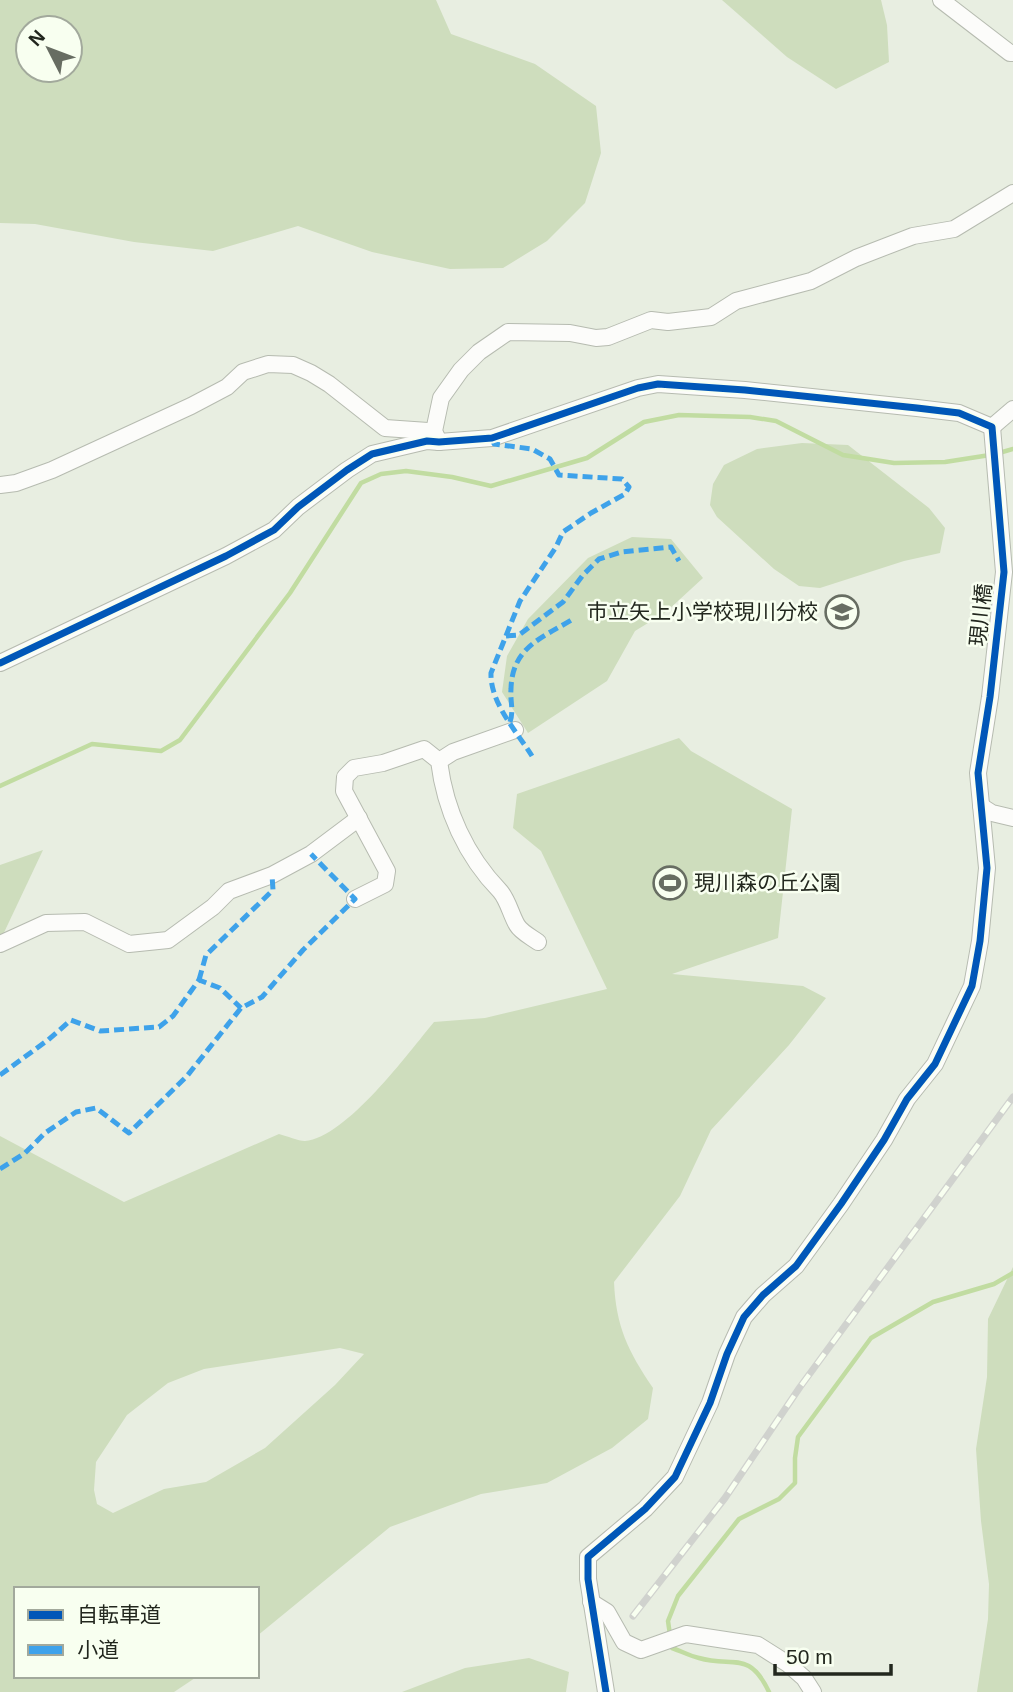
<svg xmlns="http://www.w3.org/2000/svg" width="1013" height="1692" font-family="Helvetica,'Noto Sans JP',sans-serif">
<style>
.green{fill:#ceddbd;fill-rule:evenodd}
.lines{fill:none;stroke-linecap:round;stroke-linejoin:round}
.stream{stroke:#c1dca1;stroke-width:4.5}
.minor-casing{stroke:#b6bbb0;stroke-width:18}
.minor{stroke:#fcfcfa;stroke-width:16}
.rail-casing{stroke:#d0d2ce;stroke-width:7}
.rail{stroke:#f8fff0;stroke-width:4.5;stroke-dasharray:13;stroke-linecap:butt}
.quiet{stroke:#3ea2ea;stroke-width:5;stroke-dasharray:10 5;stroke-linecap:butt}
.cycleway-casing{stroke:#f8fff0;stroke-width:11}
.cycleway{stroke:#0057b8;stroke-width:7}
.labels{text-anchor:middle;stroke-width:5;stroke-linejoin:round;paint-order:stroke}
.poi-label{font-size:21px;fill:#22271e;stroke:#f8fff0;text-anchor:end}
.street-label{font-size:21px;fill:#22271e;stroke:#f8fff0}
</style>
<rect width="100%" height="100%" fill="#e8eee1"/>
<g class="green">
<path d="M0,0H436L451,34L535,64L596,106L601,153L585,203L547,241L503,268L450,269L372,252L298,226L213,251L134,242L35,224L0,223ZM28,28H70V70H28Z"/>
<path d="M722,0H881L887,25L889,62L836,89L787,57Z"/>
<path d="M802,443L848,445L929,508L945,528L940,553L904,561L820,588L799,586L774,569L717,517L710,505L713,484L724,465L757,449Z"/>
<path d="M632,537L671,539L703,578L666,612L635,631L607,681L528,733L502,692L507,656L528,619L588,558Z"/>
<path d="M679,738L691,751L792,809L778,938L672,974L803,986L826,998L789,1045L711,1130L680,1196L614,1282C616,1327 628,1351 653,1388L648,1419L612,1448L547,1483L481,1494L390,1527L257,1636V1589H16V1676H198L174,1692H0V1136L124,1202L279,1134C287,1136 298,1141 305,1141C346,1138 409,1052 434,1022L485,1018L607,989L541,851L513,828L517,794ZM340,1348L364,1354L335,1385L265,1448L206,1482L164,1489L113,1513L97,1504L94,1490L96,1462L127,1415L168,1383L204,1369Z"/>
<path d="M43,850L0,941V865Z"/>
<path d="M1013,1267V1692H977L988,1619L989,1584L981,1521L976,1449L987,1377L988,1319Z"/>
<path d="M529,1658L569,1672L566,1692H402L465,1668Z"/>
</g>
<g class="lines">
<g class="stream">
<path d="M999,453L1013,449"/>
<path d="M0,786L92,744L161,751L180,740L290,593L361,483L381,474L406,471L452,477L491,486L587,458L644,422L679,415L750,417L776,421L843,455L894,463L945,462L990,455"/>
<path d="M670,1635L668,1621L678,1596L739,1519L779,1499L795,1483V1458L798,1437L871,1338L933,1302L994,1284L1013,1273"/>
<path d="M672,1643V1648C681,1651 690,1656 699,1658C732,1668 749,1649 769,1692"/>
</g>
<defs>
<g id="minor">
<path d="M941,0L1010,53H1013"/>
<path d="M992,427L1013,409"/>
<path d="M439,442L434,431L441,398L461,370L479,352L508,332L570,333L596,338L608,337L651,320L668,322L711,317L736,301L811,281L856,258L913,236L954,229L1013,193"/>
<path d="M0,485L16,483L52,470L191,406L227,387L243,372L268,364L293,365L311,373L329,384L385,428L428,431L427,441"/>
<path d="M0,663L226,556L274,530L298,507L347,470L372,454L427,441L439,442L492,438L638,388L658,384L745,390L917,408L959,413L992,427"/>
<path d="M439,761L453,752L515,730"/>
<path d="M981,806L992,813L1013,818"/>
<path d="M355,899L385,884L387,871L344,791L345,777L354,768L383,763L424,749L439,761C445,810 466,856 500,891C508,900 511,915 517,925C521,932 531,937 538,942"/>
<path d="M0,944L46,923L85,922L129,944L168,940L213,907L229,891L272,875L311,854L359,818"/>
<path d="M591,1602L607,1612L624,1642L641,1650L686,1634L758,1645L788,1664L804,1678L813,1692"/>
<path d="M606,1692L588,1579V1557L645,1509L675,1477L710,1403L727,1354L744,1317L763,1295L796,1266L841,1204L884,1140L907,1099L935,1064L972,986L980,941L987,868L978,773L990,697L1004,572L992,427"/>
</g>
</defs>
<use href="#minor" class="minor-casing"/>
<use href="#minor" class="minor"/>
<defs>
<path id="rail" d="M633,1616L725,1498L800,1387L1013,1097"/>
</defs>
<use href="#rail" class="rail-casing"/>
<use href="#rail" class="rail"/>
<g class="quiet">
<path d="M493,440L494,444L532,449L550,459L559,475L622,479L629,487L625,494L591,513L563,532L556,547L520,601L491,673C490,703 517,732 532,756"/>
<path d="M506,636L519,635L563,602L583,575L599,559L622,552L671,547L679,561"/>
<path d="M510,722C514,710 510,702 511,689C512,647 542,638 573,619"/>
<path d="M199,980L206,955L273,890L272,875"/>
<path d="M0,1075L48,1040L71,1020L100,1031L159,1027L173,1016L199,980L220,988L241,1008"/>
<path d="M0,1169L25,1153L45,1133L76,1112L96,1108L129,1133L187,1076L241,1008L262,997L303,950L355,899L311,854"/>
</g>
<defs>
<path id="cycleway" d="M0,663L226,556L274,530L298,507L347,470L372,454L427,441L439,442L492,438L638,388L658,384L745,390L917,408L959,413L992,427L1004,572L990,697L978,773L987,868L980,941L972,986L935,1064L907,1099L884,1140L841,1204L796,1266L763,1295L744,1317L727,1354L710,1403L675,1477L645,1509L588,1557V1579L606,1692"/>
</defs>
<use href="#cycleway" class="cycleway-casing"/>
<use href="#cycleway" class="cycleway"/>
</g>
<defs>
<symbol id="school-ring" viewBox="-11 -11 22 22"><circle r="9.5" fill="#f8fff0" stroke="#676d62" stroke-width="1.5"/><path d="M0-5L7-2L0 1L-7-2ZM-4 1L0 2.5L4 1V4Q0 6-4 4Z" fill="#676d62"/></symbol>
<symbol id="stadium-ring" viewBox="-11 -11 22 22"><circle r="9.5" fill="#f8fff0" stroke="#676d62" stroke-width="1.5"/><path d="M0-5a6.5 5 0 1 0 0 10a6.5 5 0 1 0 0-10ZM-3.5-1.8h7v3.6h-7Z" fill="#676d62"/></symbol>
</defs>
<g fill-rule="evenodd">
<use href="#school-ring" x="823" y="593" width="38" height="38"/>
<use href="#stadium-ring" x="651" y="864" width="38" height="38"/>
</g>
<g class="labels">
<g class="poi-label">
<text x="818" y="619">市立矢上小学校現川分校</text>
<text x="694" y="890" text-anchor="start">現川森の丘公園</text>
</g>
<g class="street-label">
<text transform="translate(981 615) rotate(-84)" y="7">現川橋</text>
</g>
</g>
<rect x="14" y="1587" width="245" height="91" fill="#f8fff0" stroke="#a2a99c" stroke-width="2"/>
<rect x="28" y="1610" width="35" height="10" fill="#0057b8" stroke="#a2a99c" stroke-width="2"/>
<text x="77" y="1622" font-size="21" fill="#22271e">自転車道</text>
<rect x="28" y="1645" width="35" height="10" fill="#3ea2ea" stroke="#a2a99c" stroke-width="2"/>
<text x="77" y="1657" font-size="21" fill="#22271e">小道</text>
<g transform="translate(49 49) rotate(312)"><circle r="33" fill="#f8fff0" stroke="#a2a99c" stroke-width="2"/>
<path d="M0-5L12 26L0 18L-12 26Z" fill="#676d62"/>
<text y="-10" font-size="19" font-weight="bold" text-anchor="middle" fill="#22271e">N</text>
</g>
<path d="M775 1664v10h116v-10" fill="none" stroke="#22271e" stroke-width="3.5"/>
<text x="786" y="1664" font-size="21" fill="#22271e" stroke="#f8fff0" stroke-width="5" paint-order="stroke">50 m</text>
</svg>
